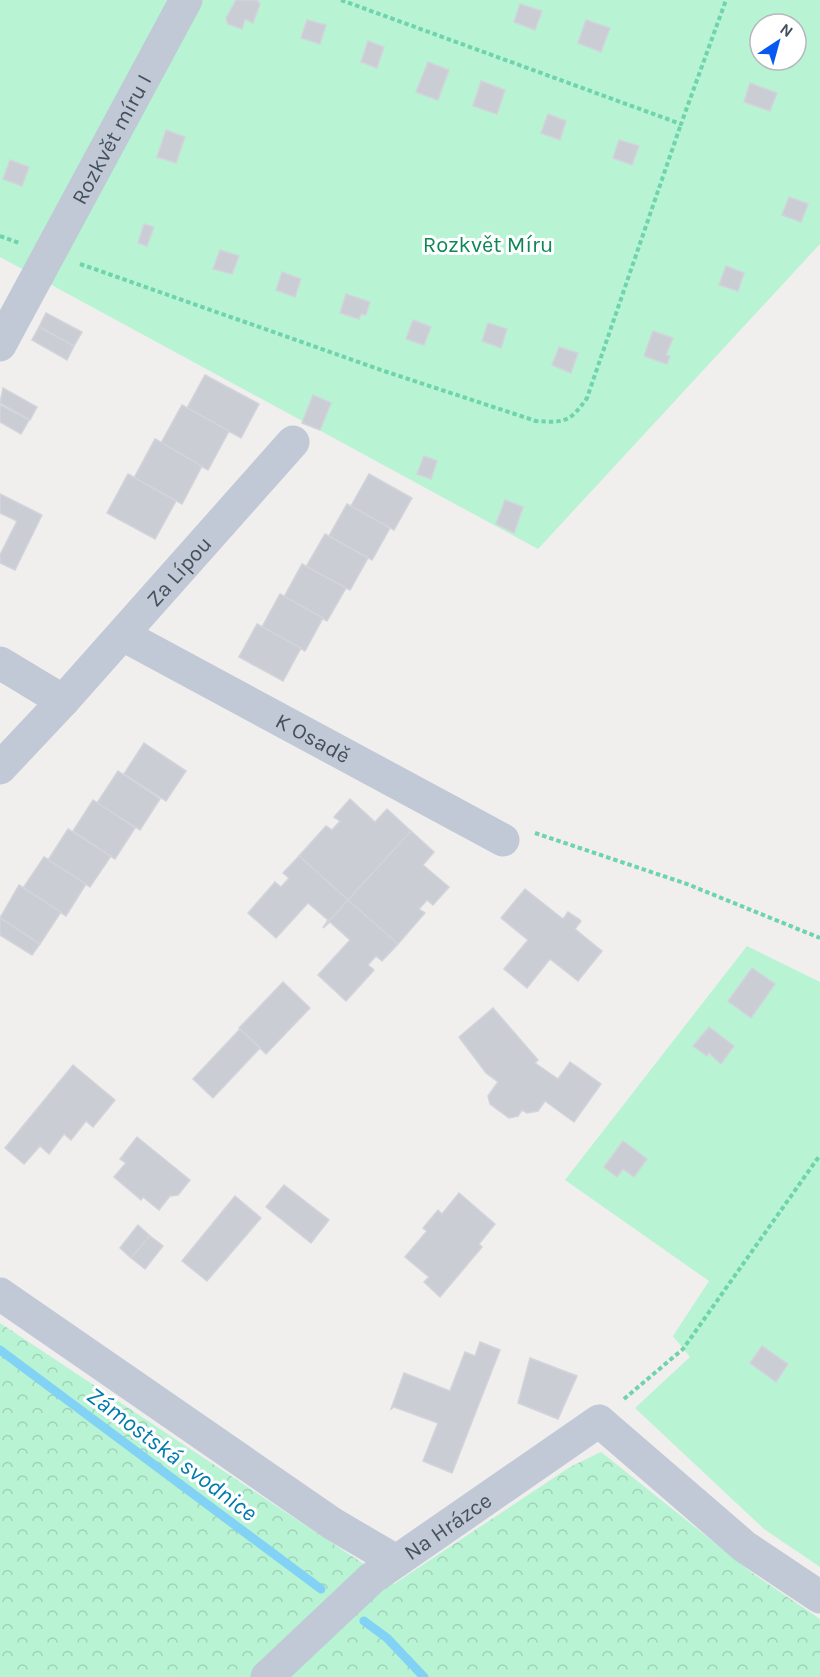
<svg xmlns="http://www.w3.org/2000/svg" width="820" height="1677" font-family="Karla,sans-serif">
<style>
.forest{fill:url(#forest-crowns)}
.green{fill:#b8f3d4;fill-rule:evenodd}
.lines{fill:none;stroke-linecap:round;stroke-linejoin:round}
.stream{stroke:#81d2f4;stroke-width:9}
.building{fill:#cacdd4;stroke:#d2d4db;stroke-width:1.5}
.path{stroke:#6dd4ab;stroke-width:4;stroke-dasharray:4.5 3;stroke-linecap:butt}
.minor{stroke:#c0c9d5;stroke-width:33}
.labels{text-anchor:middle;stroke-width:6;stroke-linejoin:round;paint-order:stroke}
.street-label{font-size:22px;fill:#45505e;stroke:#fff}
.park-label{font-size:22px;fill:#0e8755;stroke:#fff}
.water-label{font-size:24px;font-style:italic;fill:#017aae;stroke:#fff}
</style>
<defs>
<pattern id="forest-crowns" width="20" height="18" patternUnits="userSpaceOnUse" patternTransform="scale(1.5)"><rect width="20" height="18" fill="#b8f3d4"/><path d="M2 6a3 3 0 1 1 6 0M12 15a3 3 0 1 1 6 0" fill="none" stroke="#a0d2b8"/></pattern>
</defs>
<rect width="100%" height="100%" fill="#f1eeee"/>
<path class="forest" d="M0,1323L394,1584L570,1467L601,1452L755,1575L820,1619V1677H0Z"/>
<g class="green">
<path d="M0,0H820V244L538,549L0,257ZM760,24H796V60H760Z"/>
<path d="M747,946L820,982V1567L764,1529L635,1408L690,1357L673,1336L709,1281L565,1180Z"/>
</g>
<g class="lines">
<g class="stream">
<path d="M0,1350L321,1589"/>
<path d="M364,1621L387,1638L424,1677"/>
</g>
</g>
<g class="building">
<path d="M236,0H257L260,4L253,23L245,19L242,29L228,24L226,18Z"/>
<path d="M520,4L542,11L535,30L514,22Z"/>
<path d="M307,20L326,25L320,44L301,38Z"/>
<path d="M586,20L610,28L601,52L578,43Z"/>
<path d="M368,41L384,47L377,68L361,62Z"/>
<path d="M428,62L449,70L438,100L416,92Z"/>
<path d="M481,81L505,90L497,114L473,106Z"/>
<path d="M750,83L777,93L770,111L744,102Z"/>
<path d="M548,114L566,121L560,140L541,133Z"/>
<path d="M166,130L185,137L176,163L157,157Z"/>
<path d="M619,140L639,146L632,165L613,158Z"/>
<path d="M10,160L29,167L22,186L3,179Z"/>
<path d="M789,197L808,204L801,222L782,215Z"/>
<path d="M144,224L154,227L147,246L138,243Z"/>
<path d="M220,250L239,256L232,274L213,269Z"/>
<path d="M726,266L744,273L738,291L719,285Z"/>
<path d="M282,272L301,279L295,297L276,290Z"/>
<path d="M346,294L370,302L366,315L361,314L359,319L340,313Z"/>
<path d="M46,313L82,332L74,346L39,327Z"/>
<path d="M413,320L431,327L424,345L406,339Z"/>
<path d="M488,323L507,329L501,348L482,341Z"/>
<path d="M39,327L74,346L67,360L32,340Z"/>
<path d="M653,331L673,338L666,355L670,356L667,364L644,356Z"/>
<path d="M559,347L578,353L571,373L552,365Z"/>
<path d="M205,375L259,404L241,438L187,408Z"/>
<path d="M3,388L37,407L30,420L0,403Z"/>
<path d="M313,395L331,403L320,430L302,423Z"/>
<path d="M0,405L29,420L21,434L0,422Z"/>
<path d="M182,405L229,431L208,470L161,443Z"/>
<path d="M155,439L202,466L182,504L134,478Z"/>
<path d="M424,456L437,461L431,479L417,474Z"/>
<path d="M128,474L176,501L155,539L107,513Z"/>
<path d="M369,474L412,498L394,530L351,506Z"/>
<path d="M0,494L42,515L15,570L0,563V555L17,521L0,513Z"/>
<path d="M505,500L523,507L514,533L496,524Z"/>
<path d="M347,504L390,528L372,560L329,536Z"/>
<path d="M325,534L368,558L350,590L306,567Z"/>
<path d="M302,564L346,588L327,621L284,597Z"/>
<path d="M280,594L323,618L305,651L262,627Z"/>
<path d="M257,624L301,648L283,681L239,657Z"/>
<path d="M144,743L186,771L166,801L124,774Z"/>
<path d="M118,771L160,799L140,830L97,803Z"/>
<path d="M350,799L375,822L387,809L411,831L348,900L299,856L326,826L332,830L340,821L334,817Z"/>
<path d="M93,800L135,828L115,859L73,831Z"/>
<path d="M68,829L111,856L90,887L48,860Z"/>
<path d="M411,831L434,852L423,865L449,887L433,905L427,900L419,909L425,913L398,944L348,900Z"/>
<path d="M299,856L348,900L323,928L328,920L308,903L276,938L248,913L275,882L281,887L289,878L283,873Z"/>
<path d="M44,857L86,884L66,916L23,888Z"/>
<path d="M19,885L61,912L40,944L0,918Z"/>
<path d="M525,889L563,919L568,912L579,919L581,921L575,929L602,951L578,981L550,959L527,988L504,969L528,940L501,918Z"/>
<path d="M348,900L398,944L382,961L376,956L368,965L374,970L346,1001L318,975L350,940L330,922L323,928Z"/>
<path d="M0,918L40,944L32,955L0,935Z"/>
<path d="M752,968L775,984L751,1018L728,1001Z"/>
<path d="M283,982L310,1008L266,1054L239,1028Z"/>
<path d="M493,1008L538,1060L535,1063L558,1079L570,1062L601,1084L574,1122L545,1101L538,1111L527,1113L522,1110L518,1116L509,1118L490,1104L488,1096L498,1082L486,1073L459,1037Z"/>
<path d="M709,1027L734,1046L721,1064L709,1053L707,1056L693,1046Z"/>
<path d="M240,1029L260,1048L213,1098L193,1079Z"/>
<path d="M73,1065L115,1100L93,1127L86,1121L71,1140L64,1134L49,1154L40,1146L24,1164L5,1148Z"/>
<path d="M137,1137L190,1180L178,1195L170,1196L159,1210L143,1197L141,1200L114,1177L126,1163L120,1159Z"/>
<path d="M623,1141L647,1159L634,1177L623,1169L617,1177L604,1167Z"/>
<path d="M284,1185L329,1220L311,1243L266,1207Z"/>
<path d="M459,1193L495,1224L479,1244L482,1247L440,1297L424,1282L429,1277L405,1257L427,1231L423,1228L438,1210L442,1214Z"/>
<path d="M235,1196L261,1218L207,1281L182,1261Z"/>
<path d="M138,1225L150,1236L131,1258L120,1248Z"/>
<path d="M150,1236L163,1246L145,1269L131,1258Z"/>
<path d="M480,1342L500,1350L452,1473L423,1461L438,1423L394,1407L391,1409L404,1373L450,1391L465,1352L475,1356Z"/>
<path d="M762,1346L788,1364L776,1382L750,1363Z"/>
<path d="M530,1358L577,1376L558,1419L518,1403Z"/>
</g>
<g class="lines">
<g class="path">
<path d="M341,0L681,124L726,0"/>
<path d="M0,236L19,243"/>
<path d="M80,264L387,372L536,421C565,423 570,422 587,398L681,124"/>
<path d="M535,833L687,884L820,938"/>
<path d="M624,1399L683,1349L820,1155"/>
</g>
<g class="minor">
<path id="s1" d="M0,345L186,0"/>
<path id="s2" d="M123,635L503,840"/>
<path d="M0,663L63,701L0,768"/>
<path id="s3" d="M63,701L293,442"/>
<path d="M0,1294L333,1524L396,1561"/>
<path id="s4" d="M267,1677L372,1578L599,1421L745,1547L820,1597"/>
</g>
</g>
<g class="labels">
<g class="street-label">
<text dy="8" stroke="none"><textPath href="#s1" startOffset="234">Rozkvět míru I</textPath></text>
<text dy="8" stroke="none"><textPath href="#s3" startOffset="174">Za Lípou</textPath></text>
<text dy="8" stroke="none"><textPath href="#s2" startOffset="216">K Osadě</textPath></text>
<text dy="8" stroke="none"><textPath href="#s4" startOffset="236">Na Hrázce</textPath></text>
</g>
<g class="park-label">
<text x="488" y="252">Rozkvět Míru</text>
</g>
<g class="water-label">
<text transform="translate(172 1454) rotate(37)" y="8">Zámostská svodnice</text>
</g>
</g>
<g transform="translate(778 42) rotate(36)"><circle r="28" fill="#ffffff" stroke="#b5b9bf" stroke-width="1.5"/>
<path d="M0-4.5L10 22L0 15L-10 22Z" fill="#0859f2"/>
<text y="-9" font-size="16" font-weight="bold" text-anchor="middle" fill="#45505e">N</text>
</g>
</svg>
